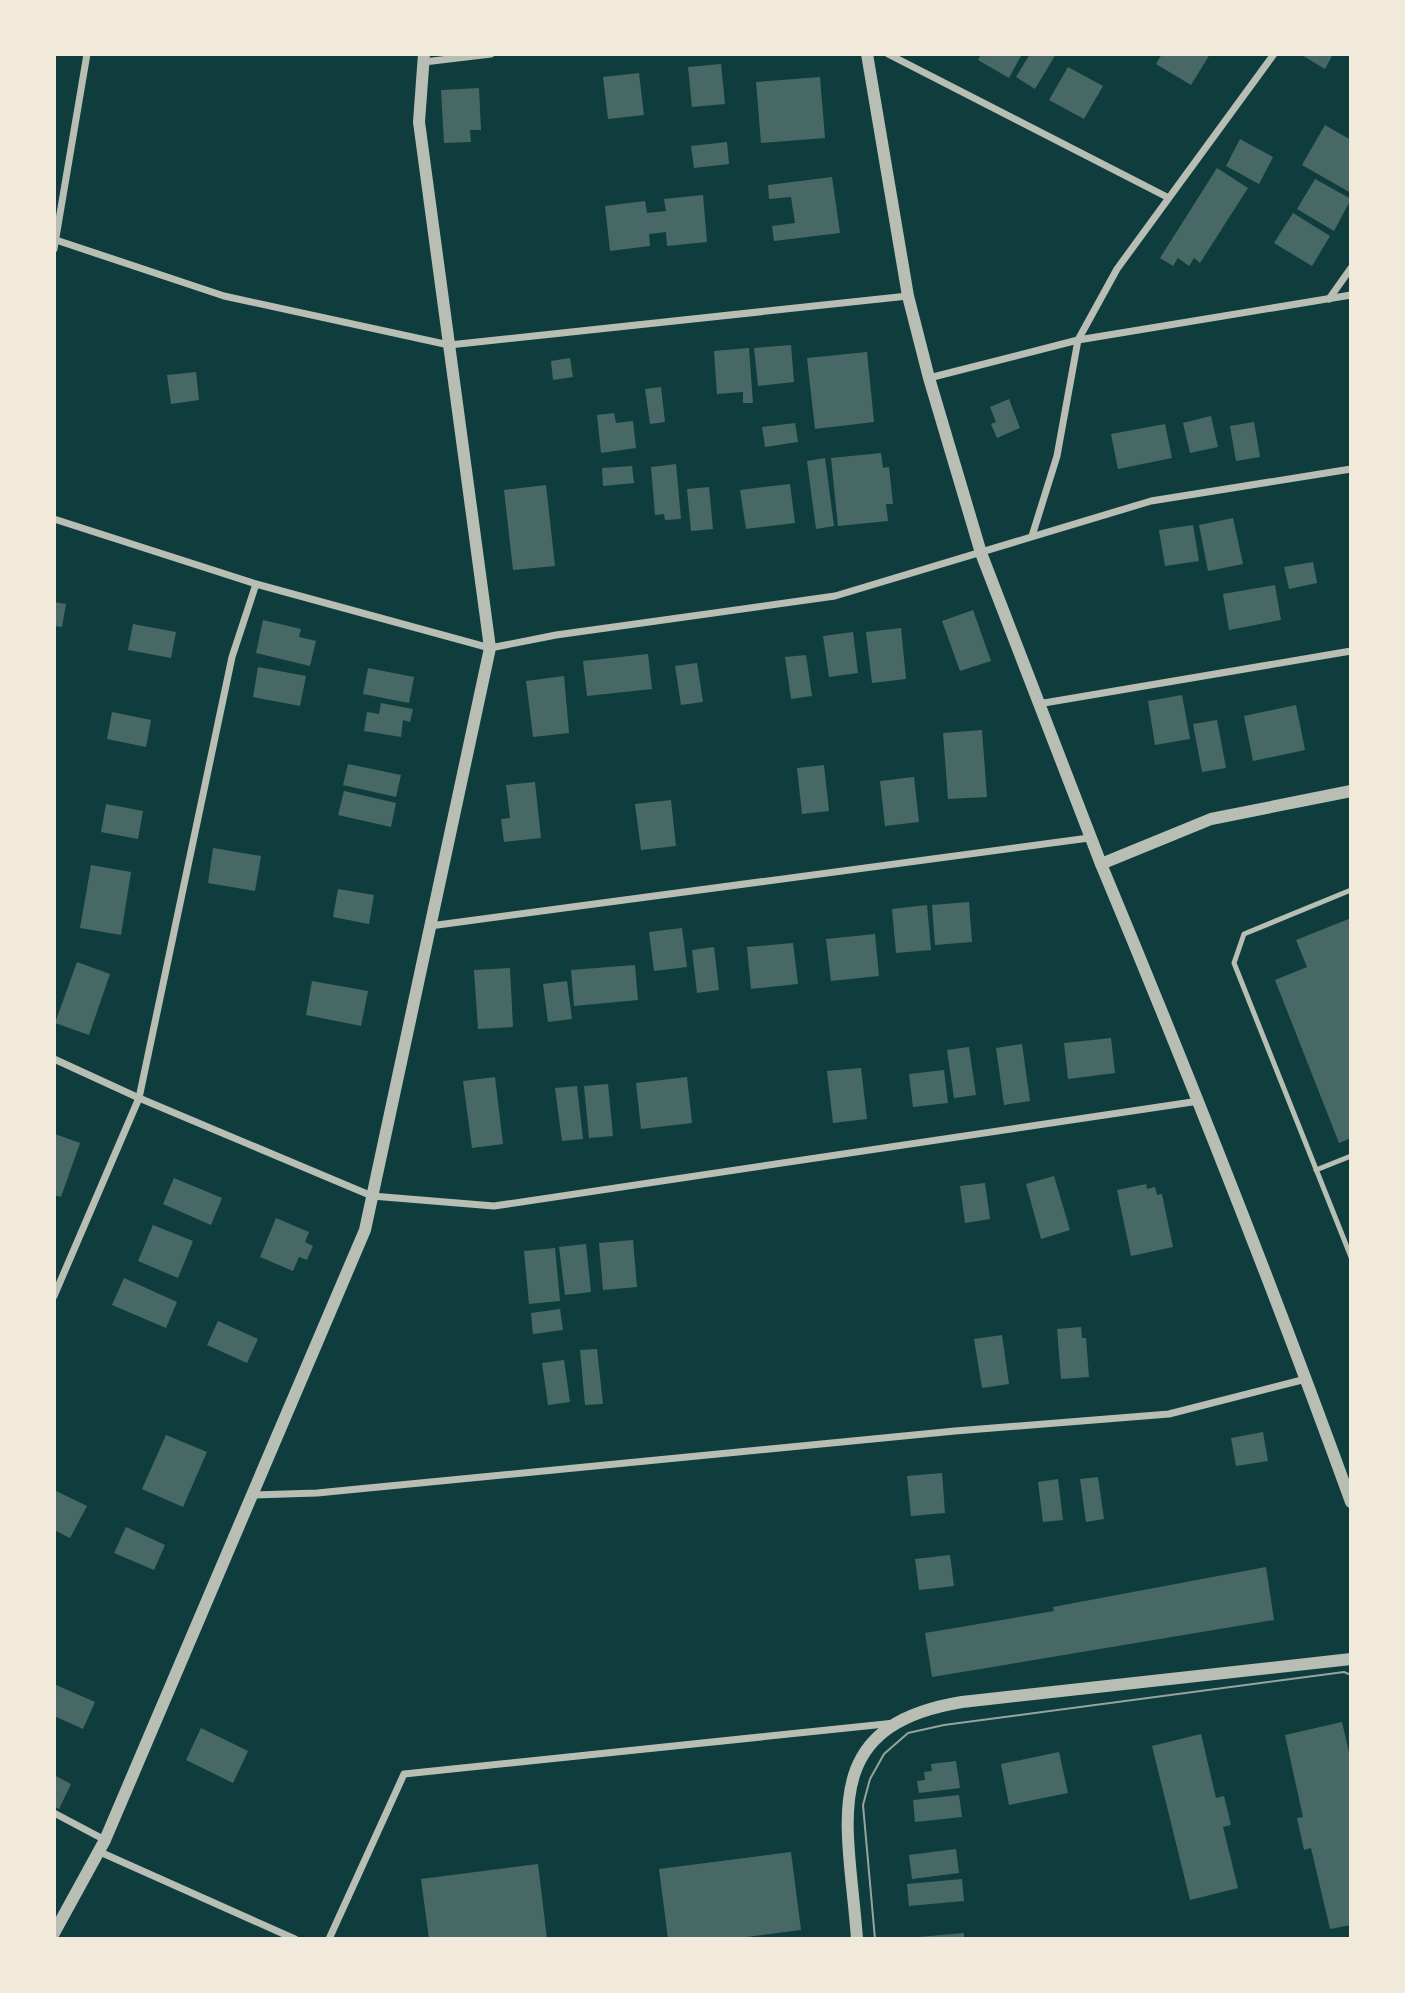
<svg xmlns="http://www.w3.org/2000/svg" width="1405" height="1993" font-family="'Space Grotesk',sans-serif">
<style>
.building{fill:#486865}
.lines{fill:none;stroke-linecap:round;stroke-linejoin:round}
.service{stroke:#b8beb3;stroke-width:5}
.minor{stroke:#b8beb3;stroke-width:7}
.tertiary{stroke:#b8beb3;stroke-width:12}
.tram{stroke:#97a49c;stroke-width:2}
</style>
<rect width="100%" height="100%" fill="#0f3d3e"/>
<g class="building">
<path d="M981,54H1022L1009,78L978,60Z"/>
<path d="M1030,54H1056L1035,89L1016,77Z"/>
<path d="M1162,54H1210L1191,85L1156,64Z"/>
<path d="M1300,54H1333L1325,69Z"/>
<path d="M721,64L725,104L692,107L688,67Z"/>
<path d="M1068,67L1103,86L1084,119L1049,100Z"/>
<path d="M639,73L644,115L608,119L603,77Z"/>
<path d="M820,77L825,138L761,143L756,82Z"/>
<path d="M479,88L481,130H470L471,142L444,143L441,90Z"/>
<path d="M1325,125L1351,140V193L1302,165Z"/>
<path d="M1240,139L1273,157L1259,184L1226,166Z"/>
<path d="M727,142L729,164L694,168L691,146Z"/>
<path d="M1217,168L1248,188L1200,263L1194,258L1189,266L1178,258L1173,266L1160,258Z"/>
<path d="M832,177L840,233L774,241L772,226L795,223L791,197L769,199L768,185Z"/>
<path d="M1315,179L1351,199L1334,231L1297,209Z"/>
<path d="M703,195L707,242L667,246L666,232L649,234L650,246L610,251L605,206L645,201L647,213L666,211L664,199Z"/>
<path d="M1293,213L1330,236L1312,266L1274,243Z"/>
<path d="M791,345L794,382L758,386L754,348Z"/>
<path d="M749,348L753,403H743V392L717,394L714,351Z"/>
<path d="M867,352L874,422L815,429L807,358Z"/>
<path d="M570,358L573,377L553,380L551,361Z"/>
<path d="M196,372L199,400L171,404L167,375Z"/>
<path d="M661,387L665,422L650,424L645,389Z"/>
<path d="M1009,399L1020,428L997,438L991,424L996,422L990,407Z"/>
<path d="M614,413L616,423L633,421L636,448L601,453L597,415Z"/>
<path d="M1211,416L1218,447L1190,453L1183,423Z"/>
<path d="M1254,422L1260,457L1236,461L1230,426Z"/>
<path d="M795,423L798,442L765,447L762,427Z"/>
<path d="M1165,424L1172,458L1118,469L1111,434Z"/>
<path d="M881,453L883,468L889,467L893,504H886L888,521L838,526L831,458Z"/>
<path d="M825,458L834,526L816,529L807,461Z"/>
<path d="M676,464L681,519L665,520L664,514L655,515L651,467Z"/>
<path d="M632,466L634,483L603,486L602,468Z"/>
<path d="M790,484L795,523L746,529L740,490Z"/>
<path d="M546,485L555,566L513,570L504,490Z"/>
<path d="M709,487L713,529L691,531L687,489Z"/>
<path d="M1233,518L1243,564L1208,571L1199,525Z"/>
<path d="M1193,525L1199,561L1165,566L1159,530Z"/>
<path d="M1313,562L1317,583L1289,589L1284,567Z"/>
<path d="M1275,585L1281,620L1229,630L1223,594Z"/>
<path d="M54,602L66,604L62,627L54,626Z"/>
<path d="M973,610L991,661L960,671L942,621Z"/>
<path d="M263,620L301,629L299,637L316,641L310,666L256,653Z"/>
<path d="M133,624L176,632L171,658L128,650Z"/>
<path d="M901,628L906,679L872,683L866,632Z"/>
<path d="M853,632L858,673L829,677L823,636Z"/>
<path d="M648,654L652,689L587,696L583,661Z"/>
<path d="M806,655L812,696L791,699L785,657Z"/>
<path d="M697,663L703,702L681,705L675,666Z"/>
<path d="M258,667L306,676L300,706L253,697Z"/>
<path d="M368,668L414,677L409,703L363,694Z"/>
<path d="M564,676L569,733L533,737L526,681Z"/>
<path d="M1182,695L1190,739L1155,745L1148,701Z"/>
<path d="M381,703L413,709L410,722L403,720L401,737L364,731L367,712L379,714Z"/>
<path d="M1296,705L1305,750L1253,761L1244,716Z"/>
<path d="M112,712L151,720L146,747L107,739Z"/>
<path d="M1217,720L1226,768L1202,772L1193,724Z"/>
<path d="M982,730L987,797L948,799L943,733Z"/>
<path d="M348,764L401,775L396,797L343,785Z"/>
<path d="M824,765L829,811L802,814L797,768Z"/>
<path d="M914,777L919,822L885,826L880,781Z"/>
<path d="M535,782L541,838L504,842L501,819L510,818L506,785Z"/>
<path d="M344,791L396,803L391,827L338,815Z"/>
<path d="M671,800L676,846L641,850L635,804Z"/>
<path d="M106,804L143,811L138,839L101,832Z"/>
<path d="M213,848L261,856L255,891L208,883Z"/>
<path d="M91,865L131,872L121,935L80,928Z"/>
<path d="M338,889L374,895L369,924L333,917Z"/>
<path d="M969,902L972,942L935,945L932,905Z"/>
<path d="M927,905L931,950L896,953L892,909Z"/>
<path d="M1351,918V1138L1339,1143L1275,980L1307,967L1296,940Z"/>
<path d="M682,928L687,967L654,971L649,932Z"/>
<path d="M875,934L879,976L831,981L826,939Z"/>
<path d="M793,943L798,984L751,989L747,947Z"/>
<path d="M714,947L719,990L697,993L692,950Z"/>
<path d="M77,962L110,974L89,1035L55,1023Z"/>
<path d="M635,965L638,1000L574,1006L571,970Z"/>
<path d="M510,968L513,1027L478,1029L474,970Z"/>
<path d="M312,981L368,991L361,1026L306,1015Z"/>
<path d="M567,981L572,1019L548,1022L543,984Z"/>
<path d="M1111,1038L1115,1073L1068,1079L1064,1043Z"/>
<path d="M1022,1044L1030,1101L1004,1105L996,1048Z"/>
<path d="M969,1047L976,1095L954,1098L947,1050Z"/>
<path d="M861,1068L867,1119L833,1123L827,1071Z"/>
<path d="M944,1070L948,1103L913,1107L909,1074Z"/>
<path d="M495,1077L503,1144L472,1148L463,1081Z"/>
<path d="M687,1077L692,1123L641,1129L636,1083Z"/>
<path d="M608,1084L613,1136L589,1138L584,1086Z"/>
<path d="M577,1086L583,1139L562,1141L555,1088Z"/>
<path d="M55,1134L80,1143L61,1197L54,1195Z"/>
<path d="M1054,1176L1070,1230L1041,1239L1026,1184Z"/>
<path d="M174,1178L222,1198L211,1225L163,1204Z"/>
<path d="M985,1183L990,1219L965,1223L960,1186Z"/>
<path d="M1146,1184L1147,1189L1155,1187L1157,1195L1162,1194L1173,1247L1131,1256L1117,1190Z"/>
<path d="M276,1218L309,1232L305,1242L313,1246L307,1260L299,1257L293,1271L260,1257Z"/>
<path d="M153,1225L193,1241L178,1278L138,1261Z"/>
<path d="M633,1240L637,1287L603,1290L599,1243Z"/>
<path d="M586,1244L591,1292L565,1295L559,1247Z"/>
<path d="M555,1248L560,1301L529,1304L524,1251Z"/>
<path d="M124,1278L177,1302L166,1328L112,1305Z"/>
<path d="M560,1309L563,1330L533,1334L531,1313Z"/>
<path d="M218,1321L258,1339L247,1363L207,1345Z"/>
<path d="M1081,1327L1082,1338H1086L1089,1377L1061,1379L1057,1329Z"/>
<path d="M1002,1335L1009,1384L982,1388L974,1339Z"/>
<path d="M597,1349L603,1404L585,1405L580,1350Z"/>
<path d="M564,1360L570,1402L548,1405L542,1363Z"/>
<path d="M1263,1432L1268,1461L1236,1466L1231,1438Z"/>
<path d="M166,1435L207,1452L183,1507L142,1489Z"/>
<path d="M942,1473L945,1513L911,1516L907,1476Z"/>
<path d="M1098,1477L1104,1519L1086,1522L1080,1479Z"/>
<path d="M1058,1479L1063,1520L1043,1522L1038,1482Z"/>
<path d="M54,1490L87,1506L70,1538L54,1530Z"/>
<path d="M126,1527L165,1545L154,1570L114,1553Z"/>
<path d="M950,1555L954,1586L919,1590L915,1559Z"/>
<path d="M1266,1567L1274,1620L932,1677L925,1633L1054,1611L1053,1607Z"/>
<path d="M54,1684L95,1702L83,1729L54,1716Z"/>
<path d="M1342,1722L1351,1761V1925L1330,1929L1311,1848L1304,1850L1297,1818L1303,1817L1285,1735Z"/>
<path d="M201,1728L248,1751L233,1783L186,1760Z"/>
<path d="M1201,1734L1216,1798L1224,1796L1231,1825L1223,1827L1238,1888L1190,1900L1152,1746Z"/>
<path d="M1059,1752L1068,1793L1009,1805L1001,1764Z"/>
<path d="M956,1761L960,1788L919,1793L917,1781L925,1780L924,1772L932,1771L931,1764Z"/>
<path d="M54,1775L71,1784L59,1809L54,1807Z"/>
<path d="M959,1795L962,1817L915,1822L913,1800Z"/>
<path d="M956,1849L959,1873L912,1879L909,1855Z"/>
<path d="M791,1852L801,1930L732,1939H668L659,1869Z"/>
<path d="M538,1864L547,1939H429L421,1879Z"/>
<path d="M962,1879L964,1901L909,1906L907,1884Z"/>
<path d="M964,1933V1939H918V1937Z"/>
</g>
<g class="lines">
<g class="service">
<path d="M1351,890L1244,934L1234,963L1351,1257"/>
<path d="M1316,1170L1351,1156"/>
</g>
<g class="minor">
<path d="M888,54L1167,197"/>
<path d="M424,62L491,54"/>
<path d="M56,240L224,296L449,345L908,296"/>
<path d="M54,249L87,54"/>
<path d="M1329,299L1351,268"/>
<path d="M929,378L1078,340L1117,269L1274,54"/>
<path d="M54,519L256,584L490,648L556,635L835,596L1151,501L1351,469"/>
<path d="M1032,536L1057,456L1078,340L1351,295"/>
<path d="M1038,704L1351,651"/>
<path d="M430,926L1089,838"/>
<path d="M54,1059L139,1098L372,1196L494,1206L1199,1101"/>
<path d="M54,1296L139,1098L232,657L256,584"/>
<path d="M253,1495L317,1493L955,1431L1169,1414L1306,1379"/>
<path d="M54,1813L105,1840"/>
<path d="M100,1852L295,1939"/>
<path d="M329,1939L404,1774L895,1723"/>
</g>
<g class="tertiary">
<path d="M867,54L908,296L929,378L981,553L1101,864"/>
<path d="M1351,791L1211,819L1101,864C1189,1075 1273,1287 1351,1502"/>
<path d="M54,1933L105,1840L365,1230L490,648L419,122L424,54"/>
<path d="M857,1939C849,1825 814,1726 962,1702L1351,1659"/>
</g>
<path class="tram" d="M875,1939L863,1805L870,1779L884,1754L908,1733L944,1725L1344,1672L1351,1675"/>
</g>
<rect width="1405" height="1993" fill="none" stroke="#f1e9da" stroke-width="112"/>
</svg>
